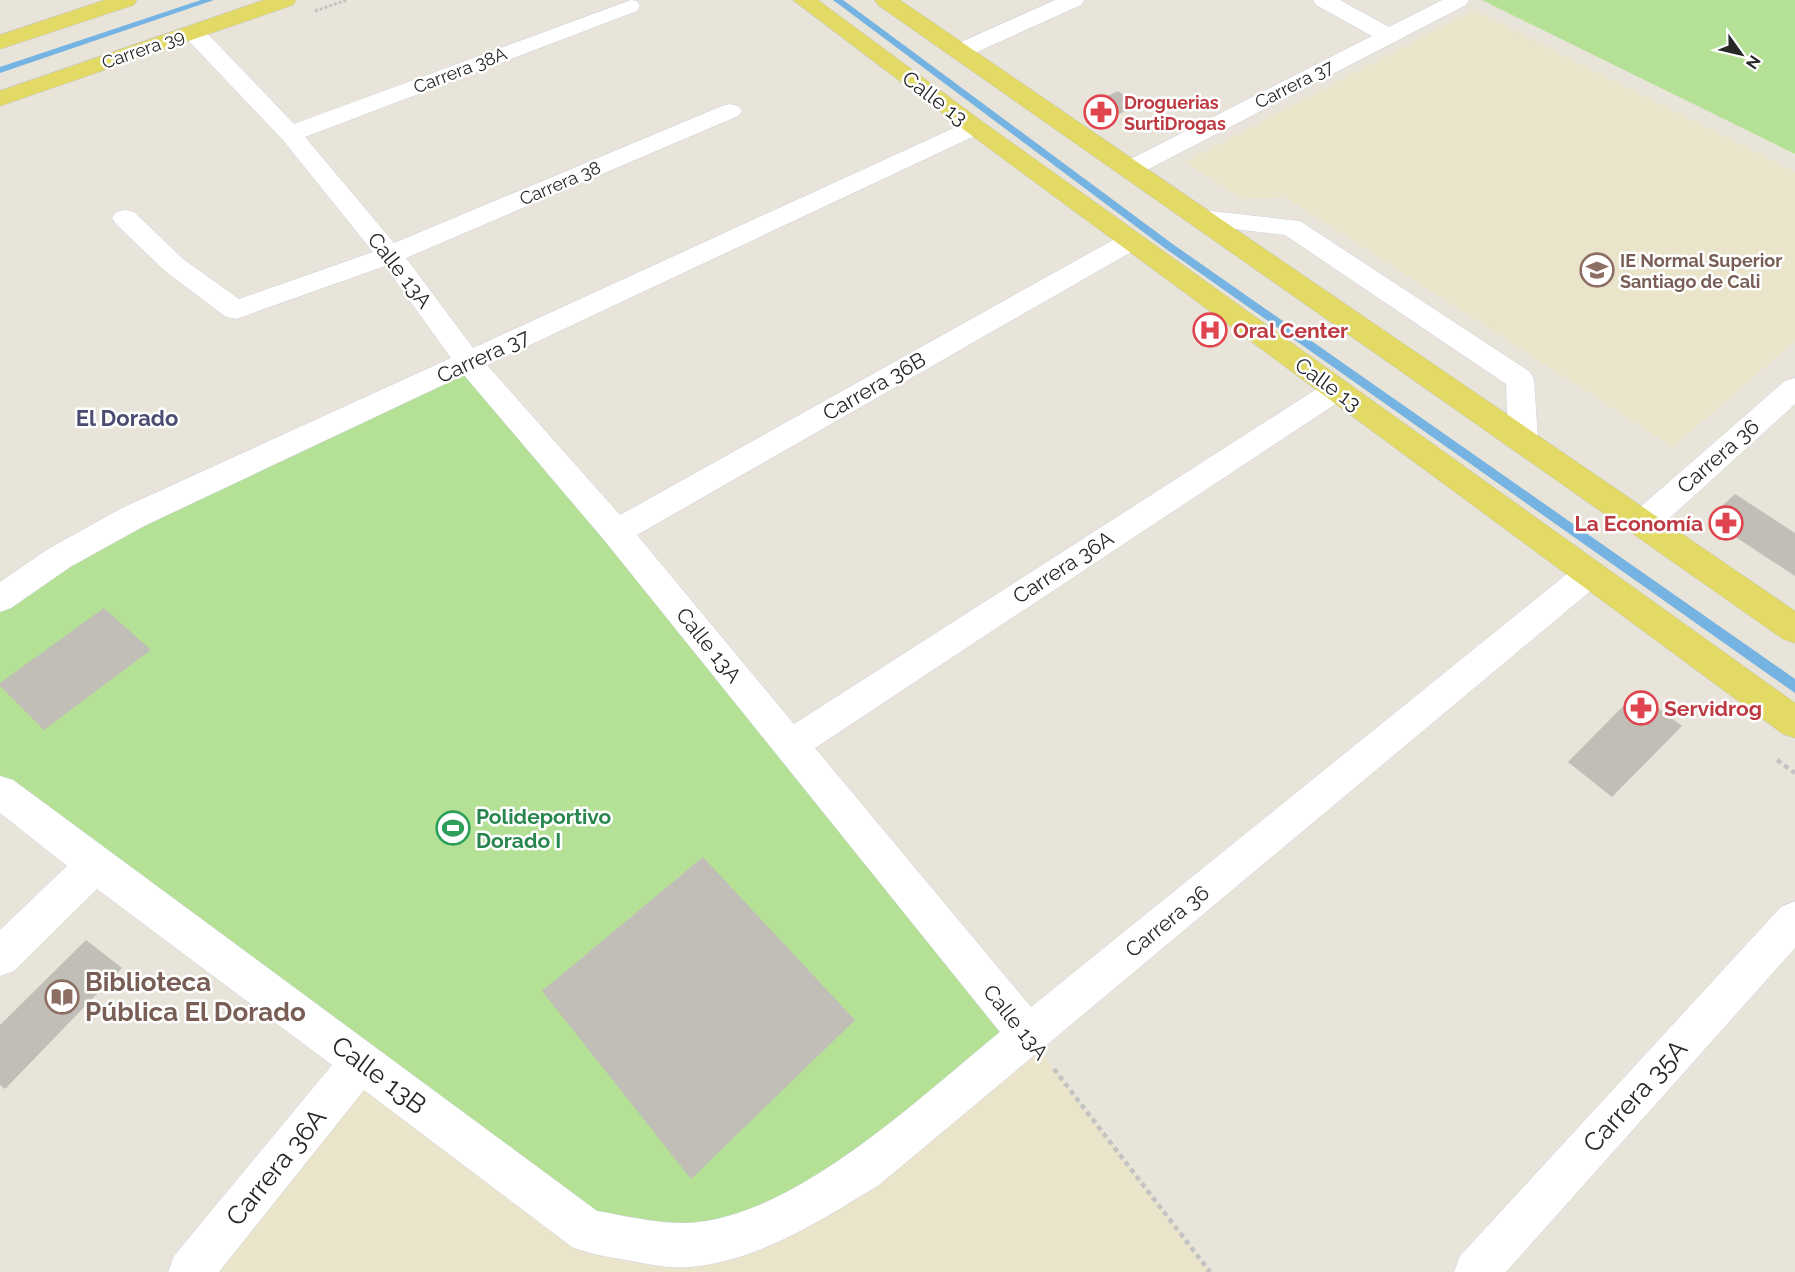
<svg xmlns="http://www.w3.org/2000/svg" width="1795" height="1272" viewBox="0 0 1795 1272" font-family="Raleway,sans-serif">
<rect width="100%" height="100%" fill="#e8e4d9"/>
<path fill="#e9e4ca" d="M1474 10 1795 172V341L1673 447 1285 197 1242 199 1185 162Z
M1028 1035 1210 1272H190L361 1062Z"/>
<path fill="#b5e196" d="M1482 0H1795V154Z
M469 362 1028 1035 776 1220 588 1231 0 792V599L59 558Z"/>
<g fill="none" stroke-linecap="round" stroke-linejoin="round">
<path fill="#74b3e2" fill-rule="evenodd" d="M201 0H214L0 73V67Z
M833 0H843L1174 245 1795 679V693L1166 249Z"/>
</g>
<path fill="#c0beb6" d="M1118 91 1138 105 1107 120 1087 106Z
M1735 494 1795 533V576L1708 519Z
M104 608 151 650 44 730 0 686V683Z
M1637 692 1682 726 1612 797 1568 762Z
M703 857 855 1020 691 1179 542 991Z
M86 940 122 968 5 1089 0 1085V1025Z"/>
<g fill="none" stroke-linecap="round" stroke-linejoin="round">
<g stroke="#cfcfdf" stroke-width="1">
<path id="minor" d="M631 0 637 1 640 6 637 11 305 137 394 243 722 106 730 104 738 106 742 111 738 116 406 258 473 348 967 122 975 120 983 122 987 127 983 132 487 365 620 515 1122 235 1131 233 1140 235 1144 241 1140 247 637 535 794 724 1326 383 1336 380 1346 383 1350 390 1346 397 815 748 1031 1007 1578 565 1589 561 1600 565 1605 574 1600 583 879 1185C821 1220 759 1261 690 1267 669 1269 647 1264 626 1260 607 1257 590 1254 572 1247L364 1090 219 1272H168L174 1256 332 1065 97 889 14 971 0 976V930L67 866 0 813V776L13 780 597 1211C627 1216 657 1224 688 1223 794 1218 920 1097 1000 1032L605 541 464 375 144 526 70 567 11 608 0 612V582L48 549 122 508 451 358 385 266 236 319 226 317 165 271 116 224 112 218 116 212 125 210 134 212 183 259 239 299 373 252 282 139 185 37 182 32 185 27 193 25 201 27 294 124Z
M1055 0H1084L1081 5 968 56 960 58 952 56 949 51 952 46Z
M1313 0H1340L1389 27 1442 0H1469L1466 5 1139 174 1130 177 1121 174 1118 169 1121 164 1372 36 1316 5Z
M1202 210 1300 221 1530 372 1534 379 1538 440 1533 448 1523 451 1513 448 1508 440 1506 384 1285 235 1193 224 1189 218 1193 212Z
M1795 378V404L1653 533 1642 536 1631 533 1627 524 1631 515 1785 381Z
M1795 901V948L1506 1272H1454L1460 1256 1781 907Z"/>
</g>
<g stroke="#c3c3c3" stroke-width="1">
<path id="major" d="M105 0H137L134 5 0 49V35Z
M264 0H296L293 5 0 106V91Z
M793 0H818L983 122 1795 703V738L1783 734 967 132Z
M875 0H900L1795 611V643L1783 639 878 5Z"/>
</g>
<path stroke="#c3c3c3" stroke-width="3" stroke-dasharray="3 2" stroke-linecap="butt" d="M315 11 347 0"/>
<path stroke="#c3c3c3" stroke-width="4.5" stroke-dasharray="5 4" stroke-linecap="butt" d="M1777 760 1795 773
M1054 1069 1210 1272"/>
<use href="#minor" fill="#fff" fill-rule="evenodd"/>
<use href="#major" fill="#e2da64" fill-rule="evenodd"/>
</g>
<defs>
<g id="pharmacy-ring" transform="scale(1.725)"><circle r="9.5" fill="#fff" stroke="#e0444e" stroke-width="1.5"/><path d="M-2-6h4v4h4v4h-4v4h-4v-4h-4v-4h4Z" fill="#e0444e"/></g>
<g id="school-ring" transform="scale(1.725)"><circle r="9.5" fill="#fff" stroke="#8d6e63" stroke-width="1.5"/><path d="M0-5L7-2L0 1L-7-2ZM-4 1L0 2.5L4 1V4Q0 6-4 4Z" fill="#8d6e63"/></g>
<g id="hospital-ring" transform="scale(1.725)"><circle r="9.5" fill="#fff" stroke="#e0444e" stroke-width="1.5"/><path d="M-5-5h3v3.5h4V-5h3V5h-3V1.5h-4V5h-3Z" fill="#e0444e"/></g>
<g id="stadium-ring" transform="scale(1.725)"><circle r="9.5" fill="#fff" stroke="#2e9e5b" stroke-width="1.5"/><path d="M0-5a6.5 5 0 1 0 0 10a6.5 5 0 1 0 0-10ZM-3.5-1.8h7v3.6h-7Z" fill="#2e9e5b"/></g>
<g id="library-ring" transform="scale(1.725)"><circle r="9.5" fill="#fff" stroke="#8d6e63" stroke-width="1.5"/><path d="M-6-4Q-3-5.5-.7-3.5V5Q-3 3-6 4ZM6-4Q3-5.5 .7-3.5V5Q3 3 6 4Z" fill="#8d6e63"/></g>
</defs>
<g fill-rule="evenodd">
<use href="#pharmacy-ring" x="1101" y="112"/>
<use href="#school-ring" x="1597" y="270"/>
<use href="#hospital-ring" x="1210" y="330"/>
<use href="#pharmacy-ring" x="1726" y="523"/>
<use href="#pharmacy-ring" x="1641" y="708"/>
<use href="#stadium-ring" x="453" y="828"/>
<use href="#library-ring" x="62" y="997"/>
</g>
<g text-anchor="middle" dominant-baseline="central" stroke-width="5" stroke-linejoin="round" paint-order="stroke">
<g font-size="18" fill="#272727" stroke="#fff">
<text transform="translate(143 49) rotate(-19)">Carrera 39</text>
<text transform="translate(460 70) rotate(-21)">Carrera 38A</text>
<text transform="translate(1294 84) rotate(-27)">Carrera 37</text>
<text transform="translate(560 183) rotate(-23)">Carrera 38</text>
</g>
<g font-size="18" font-weight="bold" fill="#be3a42" stroke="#fff" text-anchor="start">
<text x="1124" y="102">Droguerias<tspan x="1124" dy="21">SurtiDrogas</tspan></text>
</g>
<g font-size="18" font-weight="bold" fill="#785e54" stroke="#fff" text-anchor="start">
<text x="1620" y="260">IE Normal Superior<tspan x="1620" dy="21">Santiago de Cali</tspan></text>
</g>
<g font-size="21" fill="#272727" stroke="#fff">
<text transform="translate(935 98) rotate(37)">Calle 13</text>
<text transform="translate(400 270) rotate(52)">Calle 13A</text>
<text transform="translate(483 356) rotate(-25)">Carrera 37</text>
<text transform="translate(1328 384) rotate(36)">Calle 13</text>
<text transform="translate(874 386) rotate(-30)">Carrera 36B</text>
<text transform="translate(1718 456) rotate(-41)">Carrera 36</text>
<text transform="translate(1063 567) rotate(-33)">Carrera 36A</text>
<text transform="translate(709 645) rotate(51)">Calle 13A</text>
<text transform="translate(1167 921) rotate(-39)">Carrera 36</text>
<text transform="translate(1016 1022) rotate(51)">Calle 13A</text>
</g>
<g font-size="21" font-weight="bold" fill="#be3a42" stroke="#fff" text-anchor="start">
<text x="1233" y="330">Oral Center</text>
<text x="1703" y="523" text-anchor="end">La Economía</text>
<text x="1664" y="708">Servidrog</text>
</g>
<g font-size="21" font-weight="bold" fill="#27864d" stroke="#fff" text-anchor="start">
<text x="476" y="816">Polideportivo<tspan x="476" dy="24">Dorado I</tspan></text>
</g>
<g font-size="22" font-weight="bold" fill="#4c4c72" stroke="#fff">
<text x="127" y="418">El Dorado</text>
</g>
<g font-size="26" font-weight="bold" fill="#785e54" stroke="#fff" text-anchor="start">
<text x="85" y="982">Biblioteca<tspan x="85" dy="30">Pública El Dorado</tspan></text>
</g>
<g font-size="26" fill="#272727" stroke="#fff">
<text transform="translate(379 1075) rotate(37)">Calle 13B</text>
<text transform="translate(1635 1096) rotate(-48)">Carrera 35A</text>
<text transform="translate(276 1167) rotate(-51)">Carrera 36A</text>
</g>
</g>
<g transform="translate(1741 54) rotate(124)" stroke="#ffffff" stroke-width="4.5" paint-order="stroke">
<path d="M0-4.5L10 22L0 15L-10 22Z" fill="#272727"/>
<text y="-9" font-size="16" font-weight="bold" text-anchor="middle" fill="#272727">N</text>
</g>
</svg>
